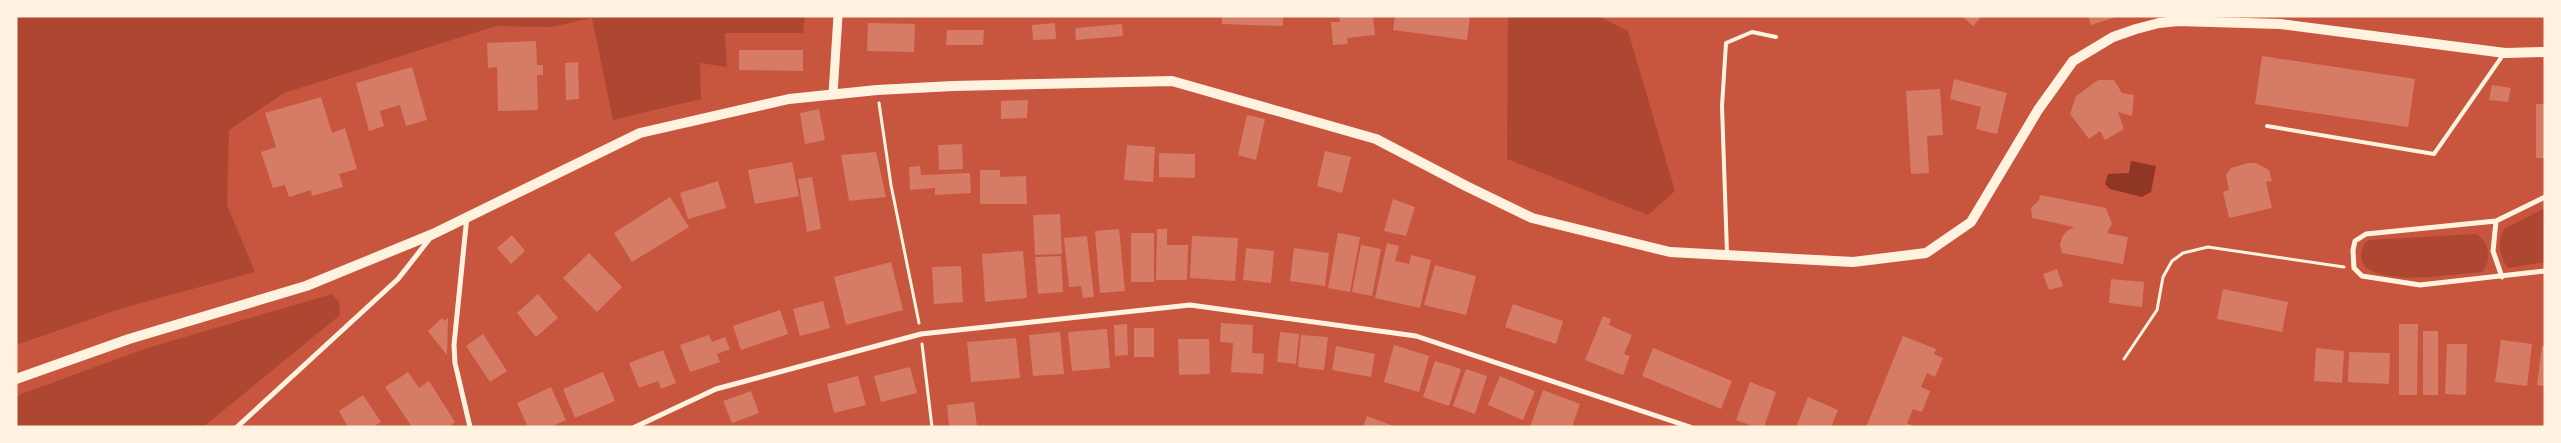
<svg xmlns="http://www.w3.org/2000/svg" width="2561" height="443" viewBox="0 0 2561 443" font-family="Karla,sans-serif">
<rect width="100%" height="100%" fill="#c8553d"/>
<path fill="#ae4732" d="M16 16H805L803 33H725L727 67 700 63 701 99 613 120 592 18 551 27 496 26 284 93 229 130 227 205 255 272 126 307 16 345Z
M1508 16H1598L1628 31 1675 191 1648 215 1507 159Z
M2545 208V262L2508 268C2499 256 2497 242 2504 229Z
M2476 234C2490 241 2492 262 2482 272 2472 273 2461 274 2451 275 2432 277 2362 285 2361 256 2361 249 2363 244 2369 240Z
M332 294 339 302 340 315 203 427H16V396L147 348Z"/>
<path fill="#8f3625" d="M2131 161 2156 166 2151 192 2142 197 2110 189 2105 184 2108 174 2129 173Z"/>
<path fill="#d67c66" d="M1222 16H1283V26L1222 24Z
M1339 16H1373L1375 35 1347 38 1348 44 1333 45 1331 22H1340Z
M1395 16H1470L1467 40 1393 30Z
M1962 16H1982L1973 26Z
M2088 16H2116V17L2091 25Z
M868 23 915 24 914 52 867 51Z
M1055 23 1056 39 1033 40 1032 25Z
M1122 24 1123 36 1076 40 1075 28Z
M947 30H984L983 45H946Z
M536 41 537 65H543V75H537L538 110 498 111 497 67 488 68 487 43Z
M739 50H803V71L739 70Z
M2262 56 2415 79 2408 127 2255 104Z
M578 62 579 99 566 100 565 63Z
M412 67 427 120 406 126 400 105 380 111 384 126 369 131 356 83Z
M1954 79 2007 93 1997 134 1976 129 1981 107 1950 99Z
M2098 80H2114L2122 93 2134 95 2132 116 2118 112 2124 129 2105 140 2100 131 2089 139 2070 114 2076 96Z
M2492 85 2511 88 2508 102 2489 100Z
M1940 89 1943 135 1927 136 1929 173 1911 174 1906 91Z
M321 97 332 133 345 128 357 169 339 174 343 187 312 196 311 190 289 197 285 185 273 188 261 152 276 147 265 113Z
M1028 100 1027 118 1001 119V101Z
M2536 104H2545V158H2536Z
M819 109 825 140 805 144 800 113Z
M1247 115 1265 119 1256 160 1238 155Z
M962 144 963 169 939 170 938 145Z
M1127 145 1155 147 1153 182 1124 180Z
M1325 151 1351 157 1342 193 1317 186Z
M876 152 886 197 849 201 841 155Z
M1159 153 1195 154V178L1159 177Z
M792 162 799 196 755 204 748 170Z
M2248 163H2256L2269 170 2272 181 2266 182 2272 208 2229 218 2223 192 2229 190 2226 175 2231 168Z
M920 166 921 175 970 173 971 193 935 195V188L910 190 909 167Z
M980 170H1000V177L1026 176 1027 204H980Z
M812 177 821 229 807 232 798 179Z
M718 181 726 208 688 219 680 193Z
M2040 195 2106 208 2112 224 2107 233 2128 237 2123 264 2062 253 2060 245 2062 237 2067 231 2074 227 2032 218 2031 208 2039 200Z
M670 197 689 227 632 262 614 233Z
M1393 199 1415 207 1406 236 1384 231Z
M1060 214 1062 254 1035 255 1033 215Z
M1119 229 1125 291 1100 293 1095 231Z
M1157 229H1167V245H1188L1187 280H1156Z
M1131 233H1154V282H1131Z
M1338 233 1360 237 1350 292 1328 288Z
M512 235 525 251 511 264 497 248Z
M1087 236 1094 297 1083 298 1081 286 1069 287 1064 238Z
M1192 236 1238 238 1235 281 1190 278Z
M1387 243 1399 246 1395 261 1409 264 1411 255 1431 260 1420 308 1375 298Z
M1361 245 1381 249 1372 296 1352 292Z
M1246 248 1274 251 1271 283 1243 280Z
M1294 248 1329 253 1325 286 1290 281Z
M1023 251 1027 298 985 302 982 254Z
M589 253 622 287 597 312 563 278Z
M1061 256 1063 292 1038 294 1035 257Z
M891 262 903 310 846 325 834 277Z
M1435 265 1476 276 1466 315 1424 305Z
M961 266 963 302 934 304 932 267Z
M2057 269 2063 286 2049 290 2043 274Z
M2111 279 2144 282 2142 307 2109 303Z
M2223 289 2288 302 2282 332 2217 319Z
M538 294 558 318 536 337 517 313Z
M823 301 830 328 800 336 793 309Z
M1513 304 1563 321 1556 344 1505 327Z
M780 310 788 334 741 350 733 326Z
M1603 316 1611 319 1609 325 1632 335 1624 354 1630 356 1623 375 1585 360Z
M448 317 447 355 428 331 442 318 445 321Z
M1221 323 1253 325 1252 353 1264 354 1263 374 1231 372 1233 343 1220 342Z
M1127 324 1128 355 1115 356 1114 325Z
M2399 324H2418L2417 395H2399Z
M1134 328H1154V357H1134Z
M1107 329 1110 368 1072 371 1068 332Z
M2423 331H2438V395H2423Z
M1060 332 1064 374 1033 376 1029 335Z
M1280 332 1299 334 1296 364 1277 362Z
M483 334 507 371 490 382 466 346Z
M709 335 712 342 725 337 730 349 717 354 720 362 690 372 680 345Z
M1301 335 1328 337 1324 370 1298 367Z
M1903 336 1936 349 1934 354 1943 358 1935 377 1927 373 1921 387 1930 391 1922 412 1913 409 1907 423 1916 427H1866Z
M1016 338 1020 378 971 382 967 342Z
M1178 339H1209L1210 374 1179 375Z
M2501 340 2532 344 2527 386 2495 382Z
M2447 344H2467L2466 395 2445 394Z
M1394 345 1429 356 1419 392 1384 382Z
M1336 346 1375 354 1371 377 1332 370Z
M2542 346H2545V386L2537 385Z
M1653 348 1732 381 1721 409 1642 376Z
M2316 348 2344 351 2342 383 2314 381Z
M663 350 676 383 661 389 658 381 639 388 629 363Z
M2349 352 2390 353 2389 384 2348 382Z
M1435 361 1461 369 1449 406 1423 397Z
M910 367 917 393 881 402 874 376Z
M1466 369 1487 376 1475 414 1453 406Z
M408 372 419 388 429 381 455 422 449 427H412L385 387Z
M603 372 615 401 575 418 563 389Z
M858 376 866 405 834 413 827 384Z
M1500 376 1535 391 1523 420 1488 405Z
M1750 382 1776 392 1764 427H1755L1736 420Z
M551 387 566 420 551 427H528L517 403Z
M1543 390 1580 404 1572 427H1530Z
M751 391 759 413 732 423 723 401Z
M363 395 381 422 373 427H348L339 411Z
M1808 397 1838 410 1831 427H1796Z
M974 402 977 427H949L947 405Z
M1367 416 1396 427H1363Z"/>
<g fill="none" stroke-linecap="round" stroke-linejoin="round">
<path stroke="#fff3e0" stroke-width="3" d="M879 103 891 185 919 323
M922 344 932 427
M2124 359 2157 310 2163 277 2172 261 2183 253 2208 247 2344 267"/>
<path stroke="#fff3e0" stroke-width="4" d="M2267 126 2434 154 2503 55
M1727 253 1722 106 1726 43 1752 32 1776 37"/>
<path stroke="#fff3e0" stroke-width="5" d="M2545 197 2496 221 2366 234 2355 241 2353 250 2354 268 2362 276 2420 285 2545 271
M467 216 454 345 455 363 470 427
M2496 221 2493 251 2502 277
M237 427 398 279 431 237
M635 427 716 389 921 334 1190 305 1416 336 1690 427"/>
<path stroke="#fff3e0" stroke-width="9" d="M833 94 838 16"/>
<path stroke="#fff3e0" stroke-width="10" d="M16 379 129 339 306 286 433 234 640 133 789 99 877 90 953 86 1172 81 1376 139 1466 186 1532 218 1670 252 1853 262 1926 253 1971 222 2038 110 2073 61 2113 37 2136 29 2159 23 2178 21 2280 24 2505 53 2545 52"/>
</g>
<rect width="2561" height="443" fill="none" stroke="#fff3e0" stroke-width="35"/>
</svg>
